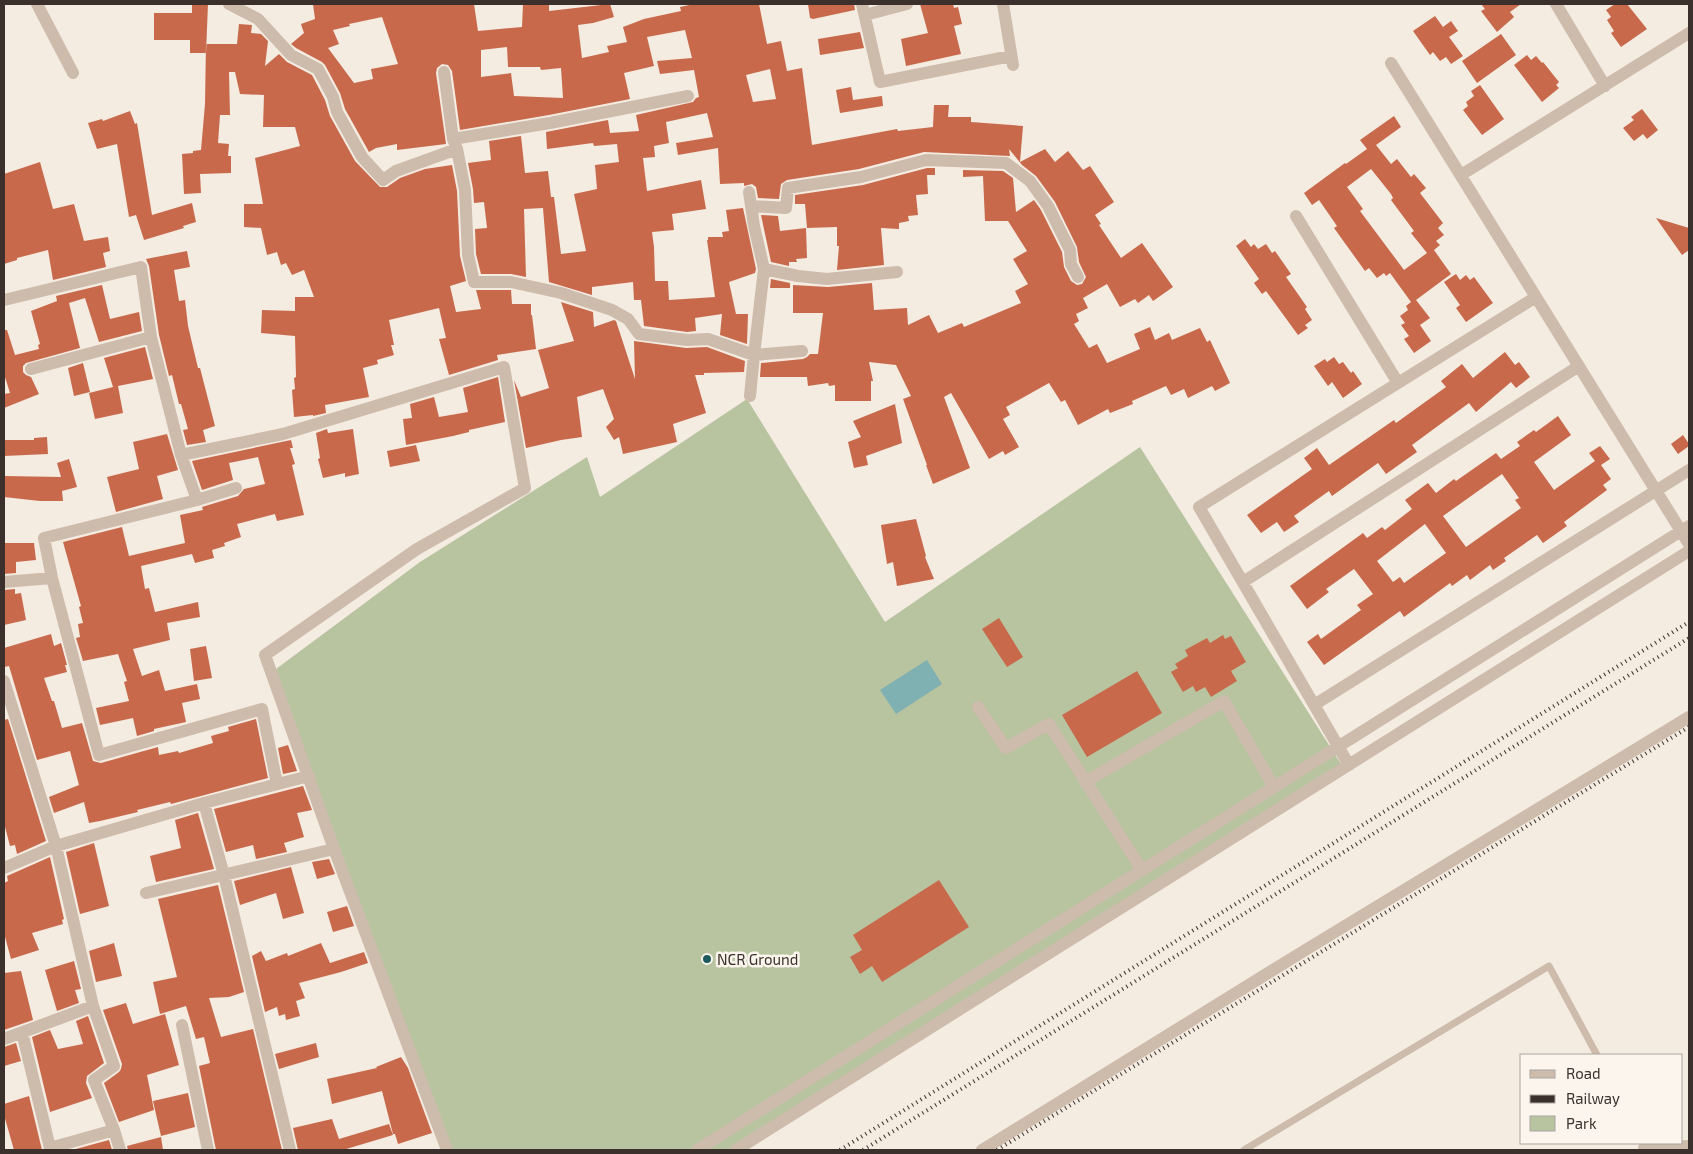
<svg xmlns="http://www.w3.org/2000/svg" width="1693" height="1154" viewBox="0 0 1693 1154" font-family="'Exo 2',sans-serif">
<rect width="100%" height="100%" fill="#f4ebe1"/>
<path fill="#b8c4a0" d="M747 399 885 622 1140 447 1343 767 734 1150H441L276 669 420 562 587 457 600 497Z"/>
<path fill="#7fb0b2" d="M927 660 942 684 896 714 880 690Z"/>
<path fill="#c8694b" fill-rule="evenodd" d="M192 4H208L206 53H190V40H154V13H192Z
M313 4H474L478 31 522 27 523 4H549V11L610 4 614 17 593 23 578 25 582 58 609 52 607 46 627 42 623 27 644 19 681 11 680 7 694 4H759L767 44 781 41 787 71 802 68 812 145 897 129 898 131 933 127 934 105H949L948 117H971V122L1023 126 1020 162 1045 149 1055 162 1068 151 1083 170 1090 166 1114 202 1095 215 1101 224 1099 225 1121 258 1142 243 1173 287 1153 301 1149 295 1138 303 1135 299 1120 307 1107 284 1083 298 1088 308 1076 314 1079 321 1074 324 1089 348 1097 344 1107 363 1140 349 1134 334 1150 327 1155 340 1169 333 1172 340 1200 328 1207 342 1210 340 1230 383 1215 391 1212 386 1188 398 1184 389 1171 395 1166 386 1132 401 1133 404 1110 413 1108 409 1078 425 1065 400 1061 402 1049 383 1006 407 1010 415 1003 419 1019 447 1005 455 1003 451 989 459 951 393 944 397 970 468 933 484 926 465H927L903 399 911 396 896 365 869 362 873 381H871V401H835V385L829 386 828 383 808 386 807 377H760L761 363 803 359 807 357 810 354H818L823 313H793V285L828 287 872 283 874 310 907 308 908 325 929 315 938 333 962 323 964 327 1021 303 1015 291 1028 284 1013 259 1027 251 1008 221H985L983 176 963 177V170L1003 171 1013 178 1016 212 1034 200 1041 210 1062 252 1064 267 1071 281 1077 285 1082 284 1086 277 1079 262 1077 247 1055 202 1036 176 1022 165 1009 149 1010 156 924 152 859 169 787 180 781 184 779 199 758 198 756 187 752 184 744 186V183L720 184 718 148 678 155 676 143 713 137 707 113 666 122 669 143 654 146 655 157 643 158 647 191 701 180 706 209 672 214 674 230 652 232 654 247 655 281H668L669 300 715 297 707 240H708V237H723L722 232 729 231 726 210 743 208 756 269 755 273 729 282 736 314H748L747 344 720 335 722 314 695 318 696 331 687 332 644 326 641 300H634L633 282 592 287V295L549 282 543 208 524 209 526 277 511 274H481L476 254 475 229 487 228 484 202 474 203 473 189 468 163 491 160 489 141 521 136 525 173 548 171 551 197H554L561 254 586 251 574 194 597 189 595 165 619 162 617 144 594 146 593 143 547 149 546 132 608 120 610 133 639 131 636 115 693 102 696 98 699 97 694 70 660 74 657 61 692 58 685 30 647 37 654 66 624 73 630 99 549 115 460 130 452 71 448 65 442 64 437 68 436 73 446 144 397 150V144L376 148 369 152 345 109 340 93 325 65 322 62 296 48 291 44 304 33 301 24 315 19ZM382 17 398 64 371 69 373 79 354 83 328 48 339 44 333 30 350 26 349 24ZM507 47 508 67H540L541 70 561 68 563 98 514 96 511 73 481 77V50ZM770 69 776 99 753 102 746 75Z
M808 4H854L855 10 813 19 810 18Z
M920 4H953L954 8 958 7 962 24 954 26 961 54 906 66 901 39 928 33Z
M1481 4H1521L1510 12 1514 17 1497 32 1481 11 1485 9Z
M1615 4H1627L1647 29 1621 47 1611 33 1614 31 1607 20 1611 17 1606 10Z
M1435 16 1443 27 1451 21 1458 31 1449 37 1463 56 1451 64 1446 57 1440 61 1433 52 1430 55 1413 31Z
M239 24 252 25 251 33 261 34 268 41 265 66 279 54 287 62 312 75 325 100 330 116 355 161 380 187H387L400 178 425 169 452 165 457 191 460 256 466 281 450 286 456 312 481 309 476 290H511L512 304H531V315H532L536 349 497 355 498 360 449 375 439 339 446 338 439 308 389 320 394 345H391L394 355 377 360 378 364 363 368 369 397 325 405 326 413 313 416V415L294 417 292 390 295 389 294 378 296 377 295 336 261 333 262 310 295 311V297H314L304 270 292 275 286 263 281 265 277 252 267 255 261 228 244 227V204H263L255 158 300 146 295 127H263L264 95 240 94 235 72H229L230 115H220L218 143 229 144 228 156H231V173L200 174 201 193 184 194 182 154 193 153V151L201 150 205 104 206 44H237Z
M860 32 864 48 820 55 818 39Z
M1501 34 1516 55 1477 83 1462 61Z
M1527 55 1531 60 1536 56 1542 63 1543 62 1559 82 1556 85 1559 88 1542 102 1514 65Z
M1480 85 1504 119 1482 135 1463 110 1468 106 1466 102 1474 96 1471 91Z
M851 87 853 100 882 96 883 106 840 113 836 90Z
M1642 109 1658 130 1647 139 1643 134 1634 141 1623 128 1634 120 1631 117Z
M130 111 135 124 137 123 152 215 192 203 196 222 183 226 184 228 144 240 136 215 129 217 117 144 97 149 88 123 102 119 103 121Z
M1394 116 1401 127 1376 145 1391 164 1397 159 1411 177 1414 174 1426 188 1420 193 1443 223 1438 228 1444 235 1436 241 1440 245 1434 250 1451 274 1416 300 1430 318 1420 325 1431 341 1414 353 1404 339 1409 336 1401 325 1405 323 1400 316 1408 310 1406 306 1411 302 1390 273 1386 276 1384 273 1377 278 1369 268 1365 271 1334 228 1337 226 1319 200 1312 205 1304 193 1345 163 1346 164 1367 149 1360 140ZM1371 169 1391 194 1393 198 1391 200 1414 231 1411 233 1427 253 1404 270 1360 211 1363 209 1347 187Z
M40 162 53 209 74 204 84 241 108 237 110 251 103 253 106 267 53 280 48 250 17 258V260L4 264V174Z
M927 168H935V175H927L928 194 916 195 918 215 908 216 909 221 899 223V229L881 228 884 265 837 270 839 246H837V227L807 228 805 204H795V195L863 185Z
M761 215 778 216 780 231 806 228 807 258 796 259 797 262H789V266L771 262Z
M1656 218 1689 228V250L1682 255Z
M1245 239 1251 247 1254 244 1258 249 1266 244 1272 253 1275 251 1291 274 1286 277 1307 307 1305 309 1312 320 1305 325 1308 328 1298 335 1266 291 1262 294 1254 283 1259 279 1236 246Z
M187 251 190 267 174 270 179 301 185 300 188 326 198 368H200L215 426 203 430 206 442 187 445 183 430 188 429 181 404H179L172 375 169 376 159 335 149 266 146 259Z
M1456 274 1460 280 1466 275 1470 280 1474 277 1493 303 1466 322 1456 308 1460 305 1444 282Z
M771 279 790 283V288H770Z
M102 285 110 319 139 312 142 331 99 342 85 298 69 303 80 348 26 363 23 366V372L26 375 31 377 39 394 4 408V394L10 393 4 374V330H7L15 355 39 349 38 345 40 344 31 311 57 301 56 296Z
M561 302 593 312 594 327 614 320 616 321 635 379 634 341 686 348 707 347 745 361 744 372 704 373V375H695L706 413 673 424 677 442 623 454 619 437 614 440 606 427 614 419 603 389 577 397 582 437 561 440 526 448 514 380 521 397 549 388 538 350 574 341Z
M145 347 153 379 118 386 123 413 95 419 89 393 113 387 104 358Z
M1505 352 1515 365 1519 362 1530 377 1516 388 1511 382 1476 412 1469 403 1412 445 1417 452 1386 474 1378 463 1332 496 1329 491 1294 516 1299 522 1284 532 1277 522 1261 533 1247 515 1312 469 1304 458 1317 448 1329 465 1394 420 1396 423 1446 387 1441 381 1462 364 1473 378Z
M1334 357 1339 364 1343 362 1351 373 1353 371 1362 384 1343 398 1332 382 1328 386 1314 366 1325 359 1327 362Z
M83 363 90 392 74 396 68 368Z
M498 377 505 422 469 430V432L453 436 406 445 403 419 412 418 410 404 434 397 439 417 468 412 463 388Z
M895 404 902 443 866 456 868 465 854 468 848 442 861 437 853 421Z
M1558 416 1571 435 1534 462 1554 490 1595 461 1589 453 1600 446 1610 459 1601 465 1611 479 1603 485 1607 490 1564 522 1567 526 1543 543 1537 535 1504 558 1506 561 1493 570 1490 565 1470 580 1467 575 1452 586 1450 583 1404 617 1400 611 1324 665 1307 642 1318 634 1321 639 1361 610 1357 605 1373 594 1354 569 1326 589 1329 592 1307 609 1290 586 1363 533 1367 538 1382 527 1385 530 1412 509 1405 500 1428 483 1436 493 1454 479 1456 481 1496 453 1501 459 1520 446 1517 442 1534 430 1536 432ZM1502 474 1519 498 1515 500 1521 508 1466 547 1443 516ZM1425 524 1446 553 1404 583 1400 577 1393 582 1377 561Z
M327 429 328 433 353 429 359 474 345 477V473L323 478 318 459 320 458 316 433Z
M167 434 178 470 157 476 163 499 116 512 107 477 139 469 133 442Z
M1683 435 1689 444V446L1678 454 1671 444Z
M47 437 48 454 4 456V440H34V438Z
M291 440 293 448H290L295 464 292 465 304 515 277 521 275 514 237 524 241 537 224 543 225 546 212 550 214 558 195 563 192 554 141 566 145 589 149 588 155 612 198 602 200 617 167 623 170 640 133 649 142 676 159 670 165 691 197 684 200 699 182 703 186 722 154 729V731L137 736 133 718 100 725 96 708 129 701 124 682 127 681 118 654 83 661 76 638 80 637 78 624 83 623 79 607 81 606 63 542 122 527 129 556 185 543 180 515 203 510 202 507 238 496 244 489 265 484 258 457 229 463 233 480 202 490 192 461Z
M416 445 420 461 390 467 387 451Z
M69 459 77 487 62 491 63 501H40L4 497V476L61 477 57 463Z
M916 519 926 556 925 557 934 579 897 586 893 562 887 564 881 525Z
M4 543H34L36 560 16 562V573L4 574Z
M15 589V594L21 593 26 620 4 625V590Z
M999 618 1023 657 1007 667 982 629Z
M51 634 54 646 61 643 67 665H65L67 672 44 678 52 701H54L62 728 82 723 93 761 101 763 158 747 159 755 178 751 179 753 213 743 211 736 229 731 228 727 256 719 268 778 171 804 170 802 137 810 138 812 100 821 89 823 84 802 54 813 49 797 79 785 70 751 37 760 9 666 4 667V648Z
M1223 635 1225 639 1231 636 1246 662 1231 671 1237 681 1211 697 1205 687 1196 692 1193 686 1183 692 1171 672 1178 668 1175 664 1188 656 1185 650 1207 638 1210 643Z
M206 646 212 678 194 681 190 649Z
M1137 671 1162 713 1087 757 1062 715Z
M8 719 46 841 17 854 15 845 10 846 4 823V720Z
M288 745 297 771 283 774 278 748Z
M303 786 312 810 297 813 304 837 284 843 287 852 256 859 253 845 226 852 214 809Z
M198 813 214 869 156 882 150 856 181 848 175 820Z
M94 843 109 906 80 914 66 852Z
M50 857 64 919 62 920 63 924 32 933 39 950 11 959 4 933V883L8 881 7 876Z
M329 859 335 874 317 879 312 862Z
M291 867 304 913 283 919 276 893 240 905 234 881Z
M939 880 969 927 882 982 872 966 860 974 850 957 862 950 853 935Z
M218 885 244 992 229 997 209 998 221 1037 253 1029 282 1150H216L199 1066 210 1063 204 1037 196 1039 186 1006 160 1014 153 982 177 977 158 899Z
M347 906 354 926 333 932 327 912Z
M114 943 122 976 96 982 89 951Z
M321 943 330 963 364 952 368 963 341 972 299 983 305 998 296 1001 300 1016 286 1020 285 1014 279 1016 277 1007 265 1012 252 956 261 951 266 961 287 953 288 956Z
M74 961 81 989 75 990 79 1003 57 1011 45 970Z
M21 971 33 1020 4 1030V973Z
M126 1003 133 1024 165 1014 179 1065 147 1075 154 1110 119 1122 104 1083 119 1072 121 1069 122 1064 103 1010Z
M88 1016 104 1063 87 1076 86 1083 92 1098 50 1112 32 1037 50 1030 58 1049 83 1044 76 1021Z
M16 1043 21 1061 4 1066V1047Z
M316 1043 319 1057 279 1069 275 1054Z
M401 1057 408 1068 432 1133 398 1144 395 1134H393L382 1091 332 1104 327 1079 377 1068 376 1067Z
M188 1093 195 1127 161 1136 153 1101Z
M29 1096 42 1150H14L4 1115V1104Z
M332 1119 339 1139 389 1124 393 1135 343 1150H298L293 1128Z
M161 1137 163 1150H128L127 1146Z
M109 1140 112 1150H72Z"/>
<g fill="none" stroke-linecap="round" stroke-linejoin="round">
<path stroke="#cdbbac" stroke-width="7" d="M1244 1150 1549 966 1597 1055"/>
<path stroke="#cdbbac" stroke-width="12" d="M37 4 73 73
M229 4 258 19 291 55 318 69 333 97 337 112 362 157 383 180 396 171 457 149
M862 4 880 82 1011 56
M1003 4 1013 65
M1556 4 1605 86
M865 15 907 4
M1391 63 1689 544
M444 72 453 139 457 149 465 190 468 255 474 282H511L561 293 612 310 628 319 639 334 687 340 708 339 754 355 802 351
M453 139 550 123 688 96
M1461 175 1689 33
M749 192 754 226 764 269 754 355 750 396
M751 206 786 208 788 188 861 177 926 160 1006 163 1030 181 1048 206 1070 250 1071 264 1078 277
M1296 216 1398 383
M764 269 798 276 827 279 897 272
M4 300 141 267 151 337 181 455 197 500
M31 369 151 337
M181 455 283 434 504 367 525 488 417 549 265 655 334 849 447 1150
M236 488 197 500 44 538 52 578 99 755 262 709 277 784
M4 582 52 578
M1243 582 1579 366
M4 681 56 846 93 1006 114 1066 94 1080 114 1130 120 1150
M1314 705 1689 470
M978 707 1006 748 1049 724 1142 870
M1349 765 1199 507 1536 297
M1085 782 1224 701 1274 787
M204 803 224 875 290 1150
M4 868 56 846 204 803 309 776
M146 893 334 849
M182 1025 208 1150
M22 1032 50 1148 114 1130
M4 1039 93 1006
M1644 1148 1689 1146
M697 1150 1689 526
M736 1150 1689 551
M982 1150 1307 949 1689 717"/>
<path stroke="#3b302b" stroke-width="4" stroke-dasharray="1 4" stroke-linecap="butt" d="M840 1150 1689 622
M863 1150 1689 638
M997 1150 1689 727"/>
</g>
<circle fill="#1f5a5e" stroke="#fbf5ee" stroke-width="2" cx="707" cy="959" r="5"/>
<g text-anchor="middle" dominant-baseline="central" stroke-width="5" stroke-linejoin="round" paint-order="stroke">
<g font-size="15" fill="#3b302b" stroke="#fbf5ee" text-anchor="start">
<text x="717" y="959">NCR Ground</text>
</g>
</g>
<rect width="1693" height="1154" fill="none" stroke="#3b302b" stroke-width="10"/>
<rect x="1520" y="1054" width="162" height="90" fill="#fbf5ee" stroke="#aea6a0"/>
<rect x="1530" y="1070" width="25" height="8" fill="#cdbbac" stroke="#aea6a0"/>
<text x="1566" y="1079" font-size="15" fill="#3b302b">Road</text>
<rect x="1530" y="1095" width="25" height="8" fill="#3b302b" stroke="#aea6a0"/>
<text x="1566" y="1104" font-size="15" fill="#3b302b">Railway</text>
<rect x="1530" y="1116" width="25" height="15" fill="#b8c4a0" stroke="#aea6a0"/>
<text x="1566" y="1129" font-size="15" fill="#3b302b">Park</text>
</svg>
